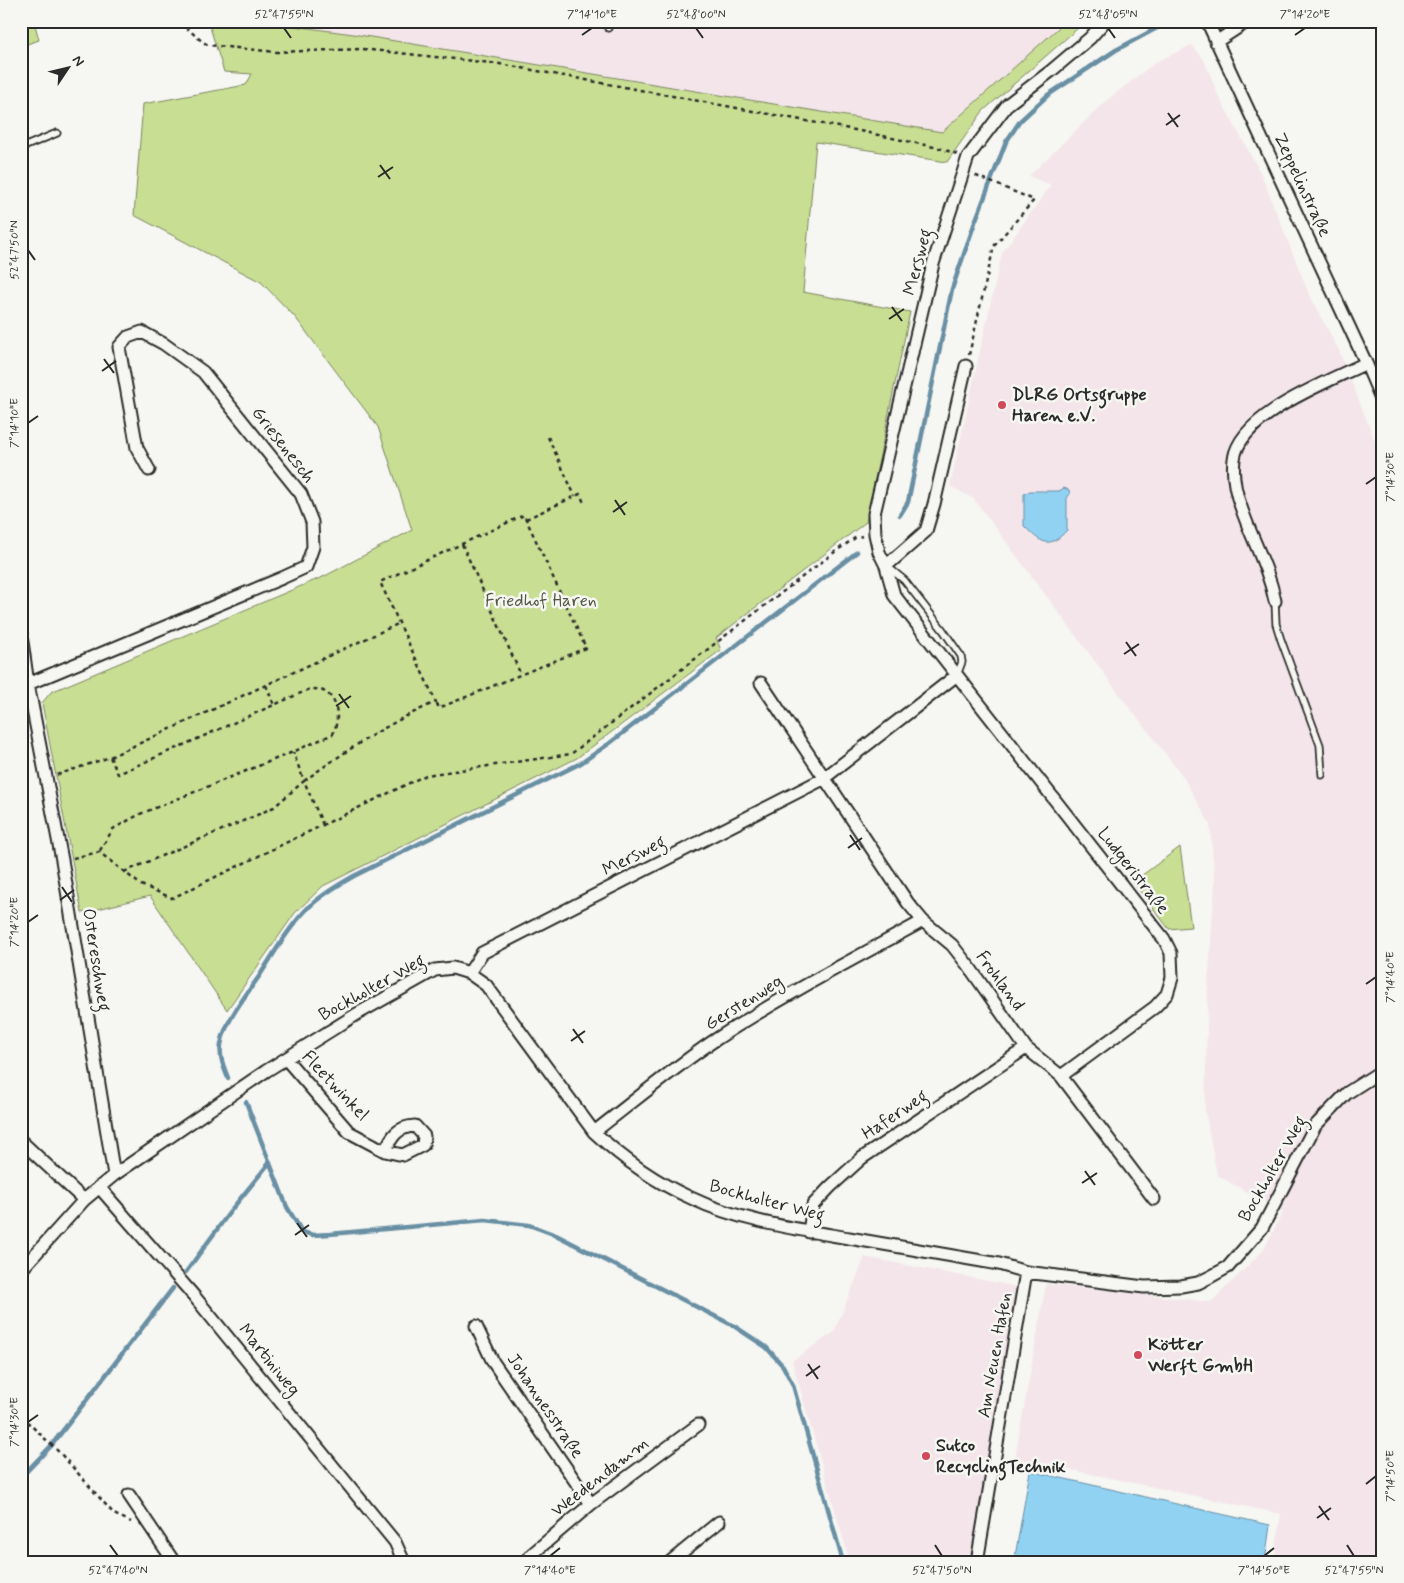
<svg xmlns="http://www.w3.org/2000/svg" width="1404" height="1583" viewBox="0 0 1404 1583" font-family="Mynerve,sans-serif">
<rect width="100%" height="100%" fill="#f6f6f2"/>
<filter id="ink" filterUnits="userSpaceOnUse"><feTurbulence type="fractalNoise" baseFrequency=".02" numOctaves="2"/><feDisplacementMap in="SourceGraphic" scale="10" xChannelSelector="R" yChannelSelector="G"/><feConvolveMatrix kernelMatrix="1 2 1 2 8 2 1 2 1" color-interpolation-filters="sRGB"/></filter>
<g filter="url(#ink)">
<path fill="#f4e5ea" d="M256 21H1066L942 132 353 34Z
M1192 45 1204 60 1218 95 1261 174 1309 294 1340 353 1383 461V1562H1274L1281 1514 1015 1458 1046 1284 1211 1302 1263 1251 1283 1212 1217 1175 1205 1110 1208 985 1215 883 1210 824 1182 775 1123 699 974 499 950 486 1002 253 1051 185 1029 176 1107 100 1156 62Z
M865 1257 1019 1287 970 1562H850L792 1361 834 1332Z"/>
<path fill="#c8de93" stroke="#7a845f" d="M21 21H34L39 40 21 46Z
M208 21H256L353 34 942 132 1066 21H1086L983 111 947 162 816 142 803 292 910 312 866 522 716 638 721 650 577 758 323 886 295 913 227 1010 150 896 82 913 42 703 51 692 325 576 412 530 378 427 295 317 261 282 134 215 143 104 246 85 252 74 224 72Z
M1180 847 1191 927 1169 929 1133 882Z"/>
<path fill="#91d2f3" stroke="#688fa3" d="M1064 488 1069 490 1070 494 1067 498V530C1049 550 1041 543 1024 526V494L1030 491H1059Z
M1030 1471 1270 1525 1265 1562H1014Z"/>
<g fill="none" stroke-linecap="round" stroke-linejoin="round">
<path stroke="#688fa3" stroke-width="4.5" d="M900 515 908 502 952 289 975 222 1006 142 1020 121 1048 95 1116 50 1170 21
M228 1078C224 1068 219 1056 221 1045 224 1022 247 994 260 975 275 952 290 925 310 906 323 894 338 885 354 876L581 763 610 743 857 552
M246 1102 287 1207 302 1232 313 1235 330 1234 485 1220 529 1225 556 1235 734 1326 766 1347 783 1366 793 1385 843 1562
M186 1272 232 1209 270 1162
M21 1474 27 1471 51 1446 173 1288"/>
<g stroke="#2b2b2b" stroke-width="9">
<path id="service" d="M608 28 609 21
M21 148 57 133
M888 567 904 580 943 630 961 656 962 662 957 675
M1275 601 1276 624 1281 640 1320 745 1322 775"/>
</g>
<g stroke="#2b2b2b" stroke-width="15">
<path id="minor" d="M1207 21 1366 363 1383 403
M1216 42 1248 21
M886 566 926 531 934 504 966 366
M1275 601C1268 566 1252 540 1241 507 1235 491 1232 476 1234 459 1240 414 1330 381 1366 363
M21 634 28 684 62 860 114 1175
M761 683 908 903 923 921 952 945 970 968 1026 1048 1061 1076 1154 1199
M28 684 282 578 306 567 313 547 312 522 301 494 203 372 164 344 142 332 128 337 119 347 137 448 149 470
M469 973 482 953 823 779 957 675
M286 1059 349 1132 385 1151 403 1155 423 1145 424 1136 415 1126C397 1127 392 1136 385 1151
M1061 1076 1155 1007 1167 994 1172 978 1171 953 1164 939 894 595 886 566 879 552 875 534 874 514 933 264 968 157 1008 104 1051 71 1090 38 1105 21
M594 1132C633 1102 671 1070 712 1042 780 997 852 960 923 921
M21 1141 84 1200
M99 1187 194 1296 395 1542 404 1562
M809 1232 813 1205 830 1187 862 1158 1026 1048
M21 1270 84 1200 114 1175 266 1071 357 1014 435 970 453 968 469 973 486 985 594 1132C622 1158 655 1182 691 1198 739 1221 796 1229 849 1238 899 1247 949 1255 999 1264L1026 1272 1144 1287 1181 1286 1198 1283 1210 1277 1228 1267 1262 1228 1315 1126 1347 1093 1383 1070
M476 1326 493 1362 591 1504
M129 1495 174 1562
M527 1562 531 1555 591 1504 698 1425
M670 1562 719 1522
M977 1562 1026 1272"/>
</g>
<path stroke="#2b2b2b" stroke-width="2.5" stroke-dasharray="4 4" stroke-linecap="butt" d="M92 21C104 28 130 23 144 21
M171 21C186 23 195 38 208 45L276 52 362 49 500 64 855 130 939 148 957 154
M969 355 994 246 1034 200 974 175
M548 437 575 496
M526 519 580 494 585 505
M462 544 521 675
M266 685 274 705
M110 757 400 623
M57 775 110 757 118 774 310 689C336 687 342 714 333 734L293 752 140 814 113 829 99 852
M323 825 304 781C345 751 390 722 436 702L380 582 524 515 586 648 439 708 436 702
M73 858 99 852 141 885 172 898 426 775 571 754 836 551 855 538 862 536
M124 872 257 815 274 807 304 781 293 752
M21 1416 60 1453 114 1514 131 1522"/>
<use href="#service" stroke="#f6f6f2" stroke-width="5.5"/>
<use href="#minor" stroke="#f6f6f2" stroke-width="11"/>
</g>
</g>
<path fill="none" stroke="#2b2b2b" stroke-width="2" d="M284 28 291 38M696 28 703 38M1108 28 1115 38M582 35 592 28M1295 35 1305 28M1168 113 1178 127M1166 125 1180 115M380 165 390 179M378 177 393 167M28 250 35 260M892 307 902 321M889 319 904 309M104 359 114 373M102 371 116 361M28 423 38 416M1366 484 1376 477M615 500 625 515M613 512 627 502M1126 642 1136 656M1124 654 1139 644M339 694 349 708M336 706 351 696M850 835 860 850M848 848 862 838M62 887 72 902M60 900 74 890M28 922 38 915M1366 984 1376 977M573 1029 583 1043M571 1041 585 1031M1085 1171 1095 1185M1082 1183 1097 1173M297 1223 307 1237M295 1235 309 1225M808 1364 818 1379M806 1376 820 1366M28 1422 38 1415M1366 1484 1376 1476M1319 1506 1329 1520M1317 1518 1331 1508M110 1545 118 1556M935 1545 942 1556M1347 1545 1354 1556M550 1556 560 1548M1264 1556 1274 1548"/>
<g fill="#d1495b" stroke="#f6f6f2" stroke-width="2">
<circle cx="1002" cy="405" r="5"/>
<circle cx="1138" cy="1355" r="5"/>
<circle cx="926" cy="1456" r="5"/>
</g>
<g text-anchor="middle" dominant-baseline="central" stroke-width="5" stroke-linejoin="round" paint-order="stroke">
<g font-size="18" fill="#2b2b2b" stroke="#f6f6f2">
<text transform="translate(1302 185) rotate(65)">Zeppelinstraße</text>
<text transform="translate(918 262) rotate(-75)">Mersweg</text>
<text transform="translate(283 445) rotate(52)">Griesenesch</text>
<text transform="translate(634 856) rotate(-27)">Mersweg</text>
<text transform="translate(1133 871) rotate(52)">Ludgeristraße</text>
<text transform="translate(96 960) rotate(81)">Ostereschweg</text>
<text transform="translate(1000 981) rotate(54)">Frohland</text>
<text transform="translate(372 988) rotate(-29)">Bockholter Weg</text>
<text transform="translate(744 1003) rotate(-32)">Gerstenweg</text>
<text transform="translate(335 1086) rotate(47)">Fleetwinkel</text>
<text transform="translate(895 1115) rotate(-34)">Haferweg</text>
<text transform="translate(1273 1169) rotate(-60)">Bockholter Weg</text>
<text transform="translate(767 1201) rotate(15)">Bockholter Weg</text>
<text transform="translate(995 1355) rotate(-80)">Am Neuen Hafen</text>
<text transform="translate(269 1360) rotate(51)">Martiniweg</text>
<text transform="translate(545 1406) rotate(56)">Johannesstraße</text>
<text transform="translate(600 1477) rotate(-38)">Weedendamm</text>
</g>
<g font-size="18" font-weight="bold" fill="#2b2b2b" stroke="#f6f6f2" text-anchor="start">
<text x="1012" y="395">DLRG Ortsgruppe<tspan x="1012" dy="21">Haren e.V.</tspan></text>
<text x="1148" y="1345">Kötter<tspan x="1148" dy="21">Werft GmbH</tspan></text>
<text x="936" y="1446">Sutco<tspan x="936" dy="21">RecyclingTechnik</tspan></text>
</g>
<g font-size="18" fill="#525845" stroke="#f6f6f2">
<text x="541" y="601">Friedhof Haren</text>
</g>
</g>
<rect width="1404" height="1583" fill="none" stroke="#f6f6f2" stroke-width="55"/>
<g transform="translate(68 68) rotate(55)" stroke="#f6f6f2" stroke-width="4" paint-order="stroke">
<path d="M0-4L9 19L0 12L-9 19Z" fill="#2b2b2b"/>
<text y="-8" font-size="14" font-weight="bold" text-anchor="middle" fill="#2b2b2b">N</text>
</g>
<rect x="28" y="28" width="1348" height="1528" fill="none" stroke="#2b2b2b" stroke-width="2"/>
<g font-size="12" text-anchor="middle" fill="#2b2b2b">
<text x="284" y="18">52°47'55"N</text>
<text x="592" y="18">7°14'10"E</text>
<text x="696" y="18">52°48'00"N</text>
<text x="1108" y="18">52°48'05"N</text>
<text x="1305" y="18">7°14'20"E</text>
<text transform="translate(14 250) rotate(-90)" y="4">52°47'50"N</text>
<text transform="translate(14 423) rotate(-90)" y="4">7°14'10"E</text>
<text transform="translate(1390 477) rotate(-90)" y="4">7°14'30"E</text>
<text transform="translate(14 922) rotate(-90)" y="4">7°14'20"E</text>
<text transform="translate(1390 977) rotate(-90)" y="4">7°14'40"E</text>
<text transform="translate(14 1422) rotate(-90)" y="4">7°14'30"E</text>
<text transform="translate(1390 1476) rotate(-90)" y="4">7°14'50"E</text>
<text x="118" y="1574">52°47'40"N</text>
<text x="550" y="1574">7°14'40"E</text>
<text x="942" y="1574">52°47'50"N</text>
<text x="1264" y="1574">7°14'50"E</text>
<text x="1354" y="1574">52°47'55"N</text>
</g>
</svg>
